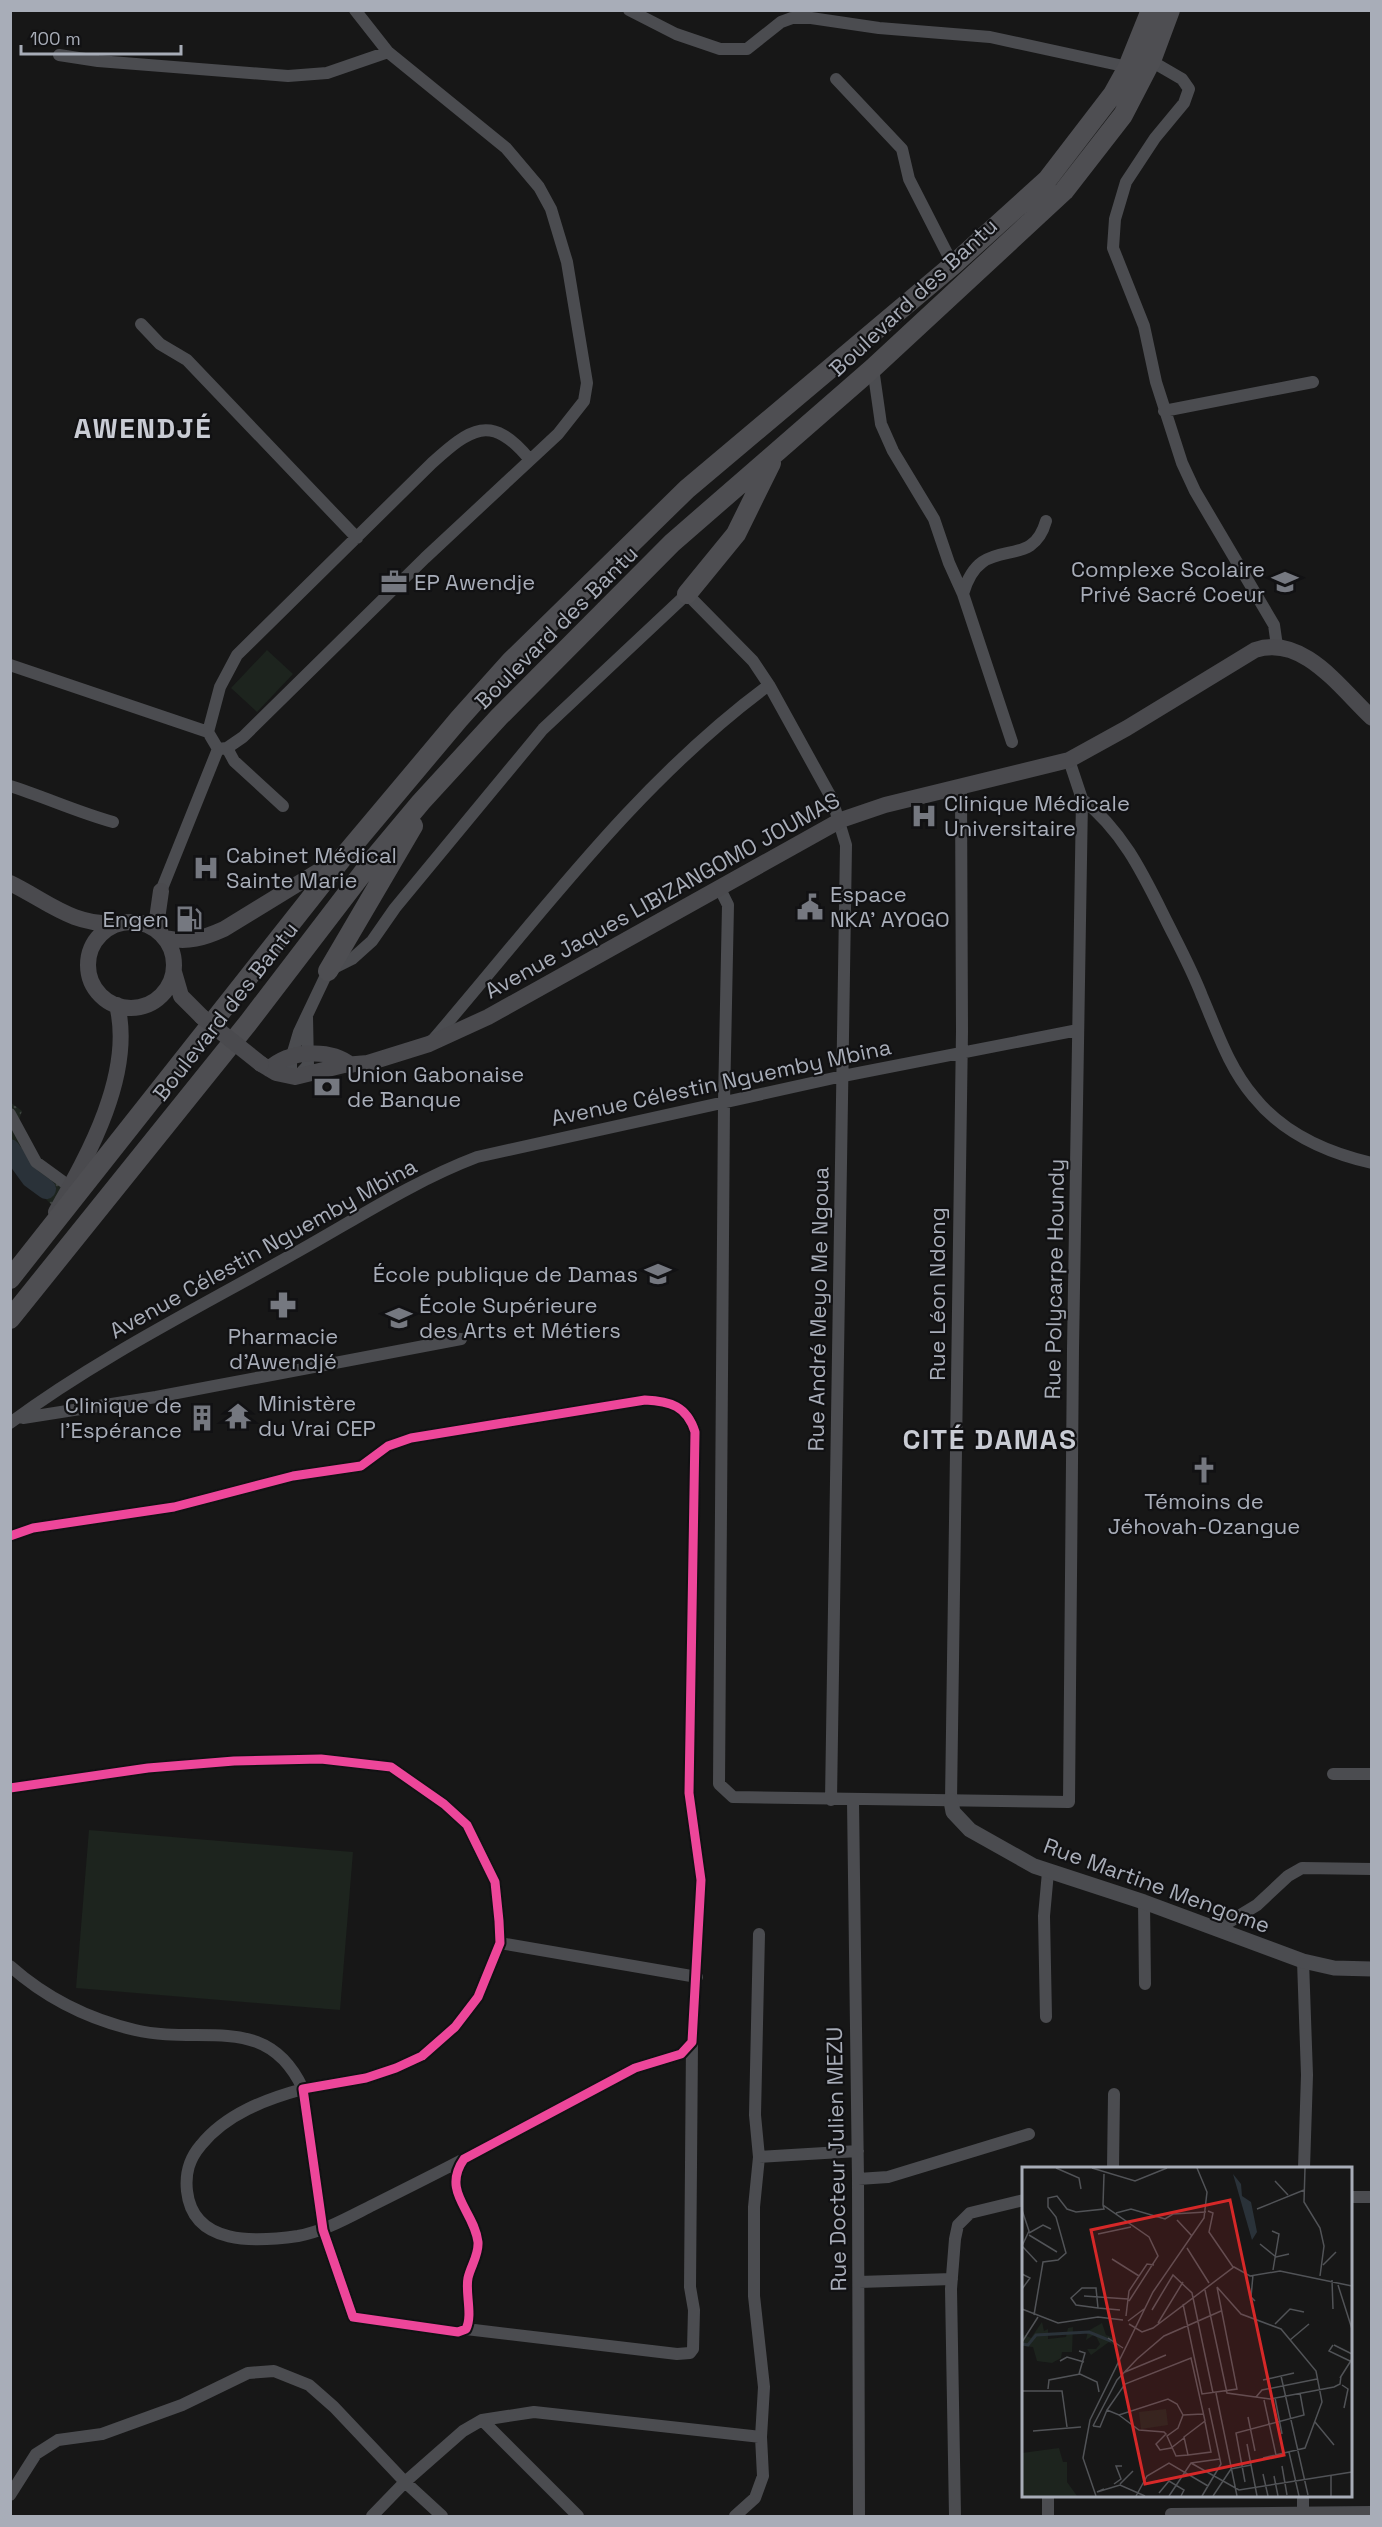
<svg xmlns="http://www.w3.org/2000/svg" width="1382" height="2527" viewBox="0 0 1382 2527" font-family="'Space Grotesk',sans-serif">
<defs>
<pattern id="grass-dots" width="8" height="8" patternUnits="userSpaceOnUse" patternTransform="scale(1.5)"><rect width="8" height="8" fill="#1d241e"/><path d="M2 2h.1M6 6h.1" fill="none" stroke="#3b413d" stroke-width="1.8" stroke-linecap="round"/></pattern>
</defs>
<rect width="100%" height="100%" fill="#171717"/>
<path fill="url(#grass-dots)" d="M10 1102 22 1111 14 1134 65 1180 52 1205 11 1165Z"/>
<path fill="#1d241e" d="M267 650 293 674 257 712 231 688Z
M89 1830 353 1852 340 2010 76 1988Z"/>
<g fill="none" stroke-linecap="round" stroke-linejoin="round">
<path stroke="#2a3239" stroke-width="20" d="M10 1149 31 1178 46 1189"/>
<path stroke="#4b4c50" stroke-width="12" d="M629 10 676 34 720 49H747L781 22 792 18H811L879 28 990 37 1128 67
M59 55 98 61 288 76 327 73 388 52
M1151 61 1182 79 1189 89 1184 103 1155 138 1126 182 1115 219 1113 248 1144 326 1156 382 1182 463 1195 491 1274 625 1277 646
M836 79 902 149 909 179 953 265
M141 324 160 344 187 360 357 538
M873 368 881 424 893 451 934 519 949 563 963 594 1012 742
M1164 411 1313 382
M963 594C981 529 1031 575 1046 521
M10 665 208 732
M227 748 234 761 283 806
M218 749 227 748 243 737 425 558 558 434 584 401 587 383 567 262 551 209 539 187 506 148 388 52 355 10
M218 749 208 732 220 687 237 655 432 463C470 429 491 412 530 460
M10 786C45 797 77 812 113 822
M1082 799C1124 832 1144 876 1167 922 1179 946 1192 970 1202 996 1217 1031 1229 1068 1254 1097 1283 1133 1328 1153 1372 1163
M719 887 728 905 724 1102 719 1784 733 1797 1069 1802 1073 1349 1082 799 1069 760
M161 891 218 749
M432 1041C539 917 636 783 769 685
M291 1077V1059L299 1032 328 971 352 959 372 941 395 908 543 729 687 594 753 661 769 685 832 799 846 845 831 1800
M297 1077 308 1065 307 1017
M10 1114 36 1162 69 1186
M23 1418 156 1397 461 1339
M10 1423C98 1358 194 1310 288 1257 350 1223 411 1182 477 1157L843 1076 1078 1030
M10 1536 33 1528 174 1507 293 1476 361 1466 388 1446 411 1438 645 1400C670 1401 687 1406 695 1432L689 1793 701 1880 692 2042 681 2054 635 2068 464 2159C441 2192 474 2210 478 2242 479 2255 471 2265 468 2278 465 2293 473 2315 466 2329L458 2332 353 2317 323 2230 303 2089 366 2078 396 2068 422 2056 455 2027 478 1997 500 1943 499 1921 495 1882 467 1825 444 1804 391 1767 321 1759 234 1761 148 1768 10 1788
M1333 1774H1372
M853 1801 858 2179 859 2516
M951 1801 962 1031 961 787
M1144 1902 1145 1984
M1224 1931 1229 1922 1257 1905 1288 1876 1302 1868 1372 1869
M500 1943 697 1977
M1303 1961 1307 2075 1304 2168
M10 1966C46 1998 88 2019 135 2030 202 2046 267 2011 303 2089 266 2099 226 2114 201 2145 189 2159 185 2173 187 2191 193 2246 256 2242 298 2236 325 2231 349 2217 373 2205 403 2190 433 2175 462 2160
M1046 2017 1044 1916 1048 1872
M759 2157 858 2151
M1113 2168 1114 2094
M858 2179 888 2177 1029 2134
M1350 2197H1372
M859 2282 952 2279
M466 2329 677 2354 690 2353 693 2349 694 2310 690 2287 692 2042
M482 2420 578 2516
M10 2495 36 2454 58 2440 102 2434 182 2405 248 2373 274 2371 309 2385 334 2407 405 2482 442 2516
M1303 2513V2496
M1171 2514 1372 2512
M372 2516 405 2482 463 2431 482 2420 534 2412 761 2437
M735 2516 755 2498 763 2476 761 2437 764 2387 754 2296V2207L759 2157 755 2115 759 1934
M955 2516 951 2289 955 2239 958 2225 970 2213 1024 2200
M1048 2516V2496"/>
<path stroke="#4b4c50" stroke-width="15" d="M951 1801 953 1812 970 1830 1034 1866 1144 1902 1303 1961 1334 1968 1372 1969"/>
<path stroke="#4a4a4e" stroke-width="16" d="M10 883C49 902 72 926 118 923
M161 891 157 919 161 934
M88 965a43 43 0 1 1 86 0a43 43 0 1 1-86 0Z
M165 938C188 943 204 938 224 929L340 858
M174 972 181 996 202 1017
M261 1064 276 1073 295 1077 344 1065 368 1063 429 1044 488 1017 841 820 885 805 1069 760 1127 728 1255 650C1303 634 1340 688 1372 718
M269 1069C289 1050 330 1048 351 1065
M56 1212C89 1154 134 1073 117 1005"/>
<path stroke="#4e4e52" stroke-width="20" d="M687 594 736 534 771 463
M328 971 413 826
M10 1279 344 856 459 719 511 661 687 489 953 265 1047 180 1113 94 1128 67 1151 10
M10 1319 248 1023 375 857 421 802 499 717 672 543 873 368 1064 191 1123 115 1151 61 1170 10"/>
<path stroke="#4a4a4e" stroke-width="16" d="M202 1017 261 1064"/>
<g stroke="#111113" stroke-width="13">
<path id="cycleway" d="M10 1536 33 1528 174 1507 293 1476 361 1466 388 1446 411 1438 645 1400C670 1401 687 1406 695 1432L689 1793 701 1880 692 2042 681 2054 635 2068 464 2159C441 2192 474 2210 478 2242 479 2255 471 2265 468 2278 465 2293 473 2315 466 2329L458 2332 353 2317 323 2230 303 2089 366 2078 396 2068 422 2056 455 2027 478 1997 500 1943 499 1921 495 1882 467 1825 444 1804 391 1767 321 1759 234 1761 148 1768 10 1788"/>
</g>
<use href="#cycleway" stroke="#ed469a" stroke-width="9"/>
</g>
<defs>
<g id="office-bare" transform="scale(2.07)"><path d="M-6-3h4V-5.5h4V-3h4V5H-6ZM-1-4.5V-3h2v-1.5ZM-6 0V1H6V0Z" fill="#757880" stroke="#111113" stroke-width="2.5" paint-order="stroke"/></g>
<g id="school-bare" transform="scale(2.07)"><path d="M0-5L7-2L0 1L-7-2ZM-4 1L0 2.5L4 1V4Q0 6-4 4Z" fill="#757880" stroke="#111113" stroke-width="2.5" paint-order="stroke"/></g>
<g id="hospital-bare" transform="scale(2.07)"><path d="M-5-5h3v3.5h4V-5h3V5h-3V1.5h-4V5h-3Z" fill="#757880" stroke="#111113" stroke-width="2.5" paint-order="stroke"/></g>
<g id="civic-bare" transform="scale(2.07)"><path d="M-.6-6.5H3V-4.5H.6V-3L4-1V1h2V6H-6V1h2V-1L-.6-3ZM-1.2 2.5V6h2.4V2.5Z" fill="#757880" stroke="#111113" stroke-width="2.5" paint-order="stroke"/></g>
<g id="fuel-bare" transform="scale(2.07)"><path d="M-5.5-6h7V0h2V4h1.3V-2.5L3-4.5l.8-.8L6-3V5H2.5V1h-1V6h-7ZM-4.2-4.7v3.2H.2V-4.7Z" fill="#757880" stroke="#111113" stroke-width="2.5" paint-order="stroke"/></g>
<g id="bank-bare" transform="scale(2.07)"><path d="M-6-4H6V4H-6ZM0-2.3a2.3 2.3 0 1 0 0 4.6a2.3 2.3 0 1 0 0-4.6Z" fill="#757880" stroke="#111113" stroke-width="2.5" paint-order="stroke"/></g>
<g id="pharmacy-bare" transform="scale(2.07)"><path d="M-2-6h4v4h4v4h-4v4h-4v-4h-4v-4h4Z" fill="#757880" stroke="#111113" stroke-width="2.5" paint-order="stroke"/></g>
<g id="university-bare" transform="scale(2.07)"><path d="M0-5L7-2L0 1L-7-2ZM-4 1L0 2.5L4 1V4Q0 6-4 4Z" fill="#757880" stroke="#111113" stroke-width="2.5" paint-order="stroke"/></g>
<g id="temple-bare" transform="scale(2.07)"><path d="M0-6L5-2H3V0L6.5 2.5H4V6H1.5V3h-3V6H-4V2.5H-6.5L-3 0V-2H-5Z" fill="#757880" stroke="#111113" stroke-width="2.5" paint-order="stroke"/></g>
<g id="building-bare" transform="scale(2.07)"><path d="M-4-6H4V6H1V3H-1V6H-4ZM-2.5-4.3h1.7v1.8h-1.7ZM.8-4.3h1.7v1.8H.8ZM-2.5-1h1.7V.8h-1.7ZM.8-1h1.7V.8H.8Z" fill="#757880" stroke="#111113" stroke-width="2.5" paint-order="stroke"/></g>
<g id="church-bare" transform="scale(2.07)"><path d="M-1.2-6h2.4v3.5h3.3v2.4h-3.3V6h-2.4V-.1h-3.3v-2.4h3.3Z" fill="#757880" stroke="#111113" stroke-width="2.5" paint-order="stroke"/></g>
</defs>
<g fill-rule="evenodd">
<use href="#office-bare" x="394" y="582"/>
<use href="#school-bare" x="1285" y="582"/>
<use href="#hospital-bare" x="924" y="816"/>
<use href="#hospital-bare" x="206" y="868"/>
<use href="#civic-bare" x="810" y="907"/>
<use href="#fuel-bare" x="189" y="919"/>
<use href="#bank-bare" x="327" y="1087"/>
<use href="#school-bare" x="658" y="1274"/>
<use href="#pharmacy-bare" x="283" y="1305"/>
<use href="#university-bare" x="399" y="1318"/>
<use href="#temple-bare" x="238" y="1416"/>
<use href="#building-bare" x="202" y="1418"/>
<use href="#church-bare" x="1204" y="1470"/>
</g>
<g text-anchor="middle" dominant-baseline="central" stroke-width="4.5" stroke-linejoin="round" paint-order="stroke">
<g font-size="22" fill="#a8adb8" stroke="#111113">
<text transform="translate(913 297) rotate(-43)">Boulevard des Bantu</text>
<text transform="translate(556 627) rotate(-45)">Boulevard des Bantu</text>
<text transform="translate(662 895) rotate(-29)">Avenue Jaques LIBIZANGOMO JOUMAS</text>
<text transform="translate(225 1011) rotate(-52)">Boulevard des Bantu</text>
<text transform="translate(721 1082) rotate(-12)">Avenue Célestin Nguemby Mbina</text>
<text transform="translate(263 1248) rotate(-29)">Avenue Célestin Nguemby Mbina</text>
<text transform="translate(1054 1279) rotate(-89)">Rue Polycarpe Houndy</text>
<text transform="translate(937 1294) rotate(-90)">Rue Léon Ndong</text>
<text transform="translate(818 1309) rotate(-89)">Rue André Meyo Me Ngoua</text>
<text transform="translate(1157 1885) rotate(20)">Rue Martine Mengome</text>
<text transform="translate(836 2159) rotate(-91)">Rue Docteur Julien MEZU</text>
</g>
<g font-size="22" fill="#a8adb8" stroke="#111113" text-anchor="start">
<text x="1265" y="569" text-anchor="end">Complexe Scolaire<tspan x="1265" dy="25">Privé Sacré Coeur</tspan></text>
<text x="414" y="582">EP Awendje</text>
<text x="944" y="803">Clinique Médicale<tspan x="944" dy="25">Universitaire</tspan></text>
<text x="226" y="855">Cabinet Médical<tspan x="226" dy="25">Sainte Marie</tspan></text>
<text x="830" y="894">Espace<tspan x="830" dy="25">NKA' AYOGO</tspan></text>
<text x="169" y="919" text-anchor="end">Engen</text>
<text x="347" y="1074">Union Gabonaise<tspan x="347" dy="25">de Banque</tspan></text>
<text x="638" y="1274" text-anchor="end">École publique de Damas</text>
<text x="419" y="1305">École Supérieure<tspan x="419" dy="25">des Arts et Métiers</tspan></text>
<text x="283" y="1336" text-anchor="middle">Pharmacie<tspan x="283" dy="25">d'Awendjé</tspan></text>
<text x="258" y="1403">Ministère<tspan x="258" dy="25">du Vrai CEP</tspan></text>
<text x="182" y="1405" text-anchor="end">Clinique de<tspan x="182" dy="25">l'Espérance</tspan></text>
<text x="1204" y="1501" text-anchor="middle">Témoins de<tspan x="1204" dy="25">Jéhovah-Ozangue</tspan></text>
</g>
<g font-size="28" font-weight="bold" letter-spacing="1.5" fill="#c9ccd4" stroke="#111113">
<text x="143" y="428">AWENDJÉ</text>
<text x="990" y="1439">CITÉ DAMAS</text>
</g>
</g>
<g transform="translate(1022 2167)">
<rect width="330" height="330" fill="#171717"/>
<path d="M80 156 84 168 92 171 100 183 87 175 69 188 65 182H74L78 177 73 167 64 173 66 164Z" fill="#1d241e"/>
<path d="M20 155 22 164 26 162V172L44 170 46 161 51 160 50 185H40L39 191 30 196 15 194 11 180 0 179V167L9 171Z" fill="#1d241e"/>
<path d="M37 281 41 295H45V315L55 329H0V286Z" fill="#1d241e"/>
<path d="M144 242 146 258 119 262 117 245Z" fill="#1d241e"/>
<path d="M211 7 219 17 220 29 229 35 235 65 230 73Z" fill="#2a3239"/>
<path fill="none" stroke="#2a3239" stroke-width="3" d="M0 177 6 178 14 168 67 165 89 174"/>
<path fill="none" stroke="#515357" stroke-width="1.5" d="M34 1 57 11 59 22M70 1 113 14 145 1M283 1 282 35 298 61 302 79 298 109M82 7 81 38 127 70 136 89 107 134M253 14 266 28M235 42 282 23M0 43 7 64 0 79M186 44 191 46 187 65 211 100M94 46 109 42 143 52 151 47 184 45M155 53 170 69M250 64 257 67 251 103M7 66 21 58 29 62M76 67 109 60M7 68 35 85M238 77 254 90 267 87M0 79 15 95M165 81 187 116M90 92 117 109M301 98 314 85M0 107 8 111 0 122M231 108 229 130 233 134M310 113 311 142M316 118 330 162M195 120 219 147 259 162 294 204 300 235 283 281 241 291M183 123 205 226 248 232 312 220 318 217 319 209M62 129 106 132M161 137 180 227 215 222 195 120M76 141 74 121H60L49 131 54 138 76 141 98 143M0 142 36 156 76 150 101 153M130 143 151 108 170 126 191 226M12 148 21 95 36 93 44 86 34 50 26 40V31L35 29 45 42 54 45 82 42 81 38M104 149 107 124 125 97 132 98M106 154 122 142M136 156 161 115M107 157 120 165 131 161 212 100 228 109 258 104 330 119M253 157 268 142 282 145M86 171 101 181M268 173 287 157M0 175 16 150M311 178 307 184 328 194M312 178 330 187M57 184 63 186 57 207M38 194 45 190 62 195M103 205 144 188M259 209 286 328M318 211 330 192M241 213 272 206M320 218 326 222 322 241M26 222 27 213 58 207 75 215 77 225M0 224H40L45 260M194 226 215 329M234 230 240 223 295 212M253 231 260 267M242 233 254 288M97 248 117 263 142 265 144 267 134 277 138 283 149 281 162 271M161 248 181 247M226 250 233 284M293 255 312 278M71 259 78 260 85 243 97 248 146 232 155 237 161 248 156 261 145 269 154 289 166 288 162 270 183 254 169 191 103 217 85 243M71 259 95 213 115 192 142 169 199 144M11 264 59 260M225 277 235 329M267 285 277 329M166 288 189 285 183 255M169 296 217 323 330 305M260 299 265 328M241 307 246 329M252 309 256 329M223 315 214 266 282 248 278 226M92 317 99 312 94 299H100M98 317 111 304M82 322 75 325 98 318 123 329M137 326 147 314 162 323 159 329M74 329 61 291 68 253 131 125 182 51 185 25 175 1M114 329 125 309 147 296 186 319M147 329 169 296 198 292M180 329 199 297 187 241M191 329 209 302 229 298M309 329V308"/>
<path fill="#d62828" fill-opacity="0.15" stroke="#d62828" stroke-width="3" d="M208 33 262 288 123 317 69 63Z"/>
<rect width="330" height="330" fill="none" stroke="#a8adb8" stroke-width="3"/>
</g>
<rect width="1382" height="2527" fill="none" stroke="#a8adb8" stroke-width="24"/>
<path d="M21 45v9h160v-9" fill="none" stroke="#a8adb8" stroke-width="3"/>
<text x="30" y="45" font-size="18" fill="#a8adb8" stroke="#111113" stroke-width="4.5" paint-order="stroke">100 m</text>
</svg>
